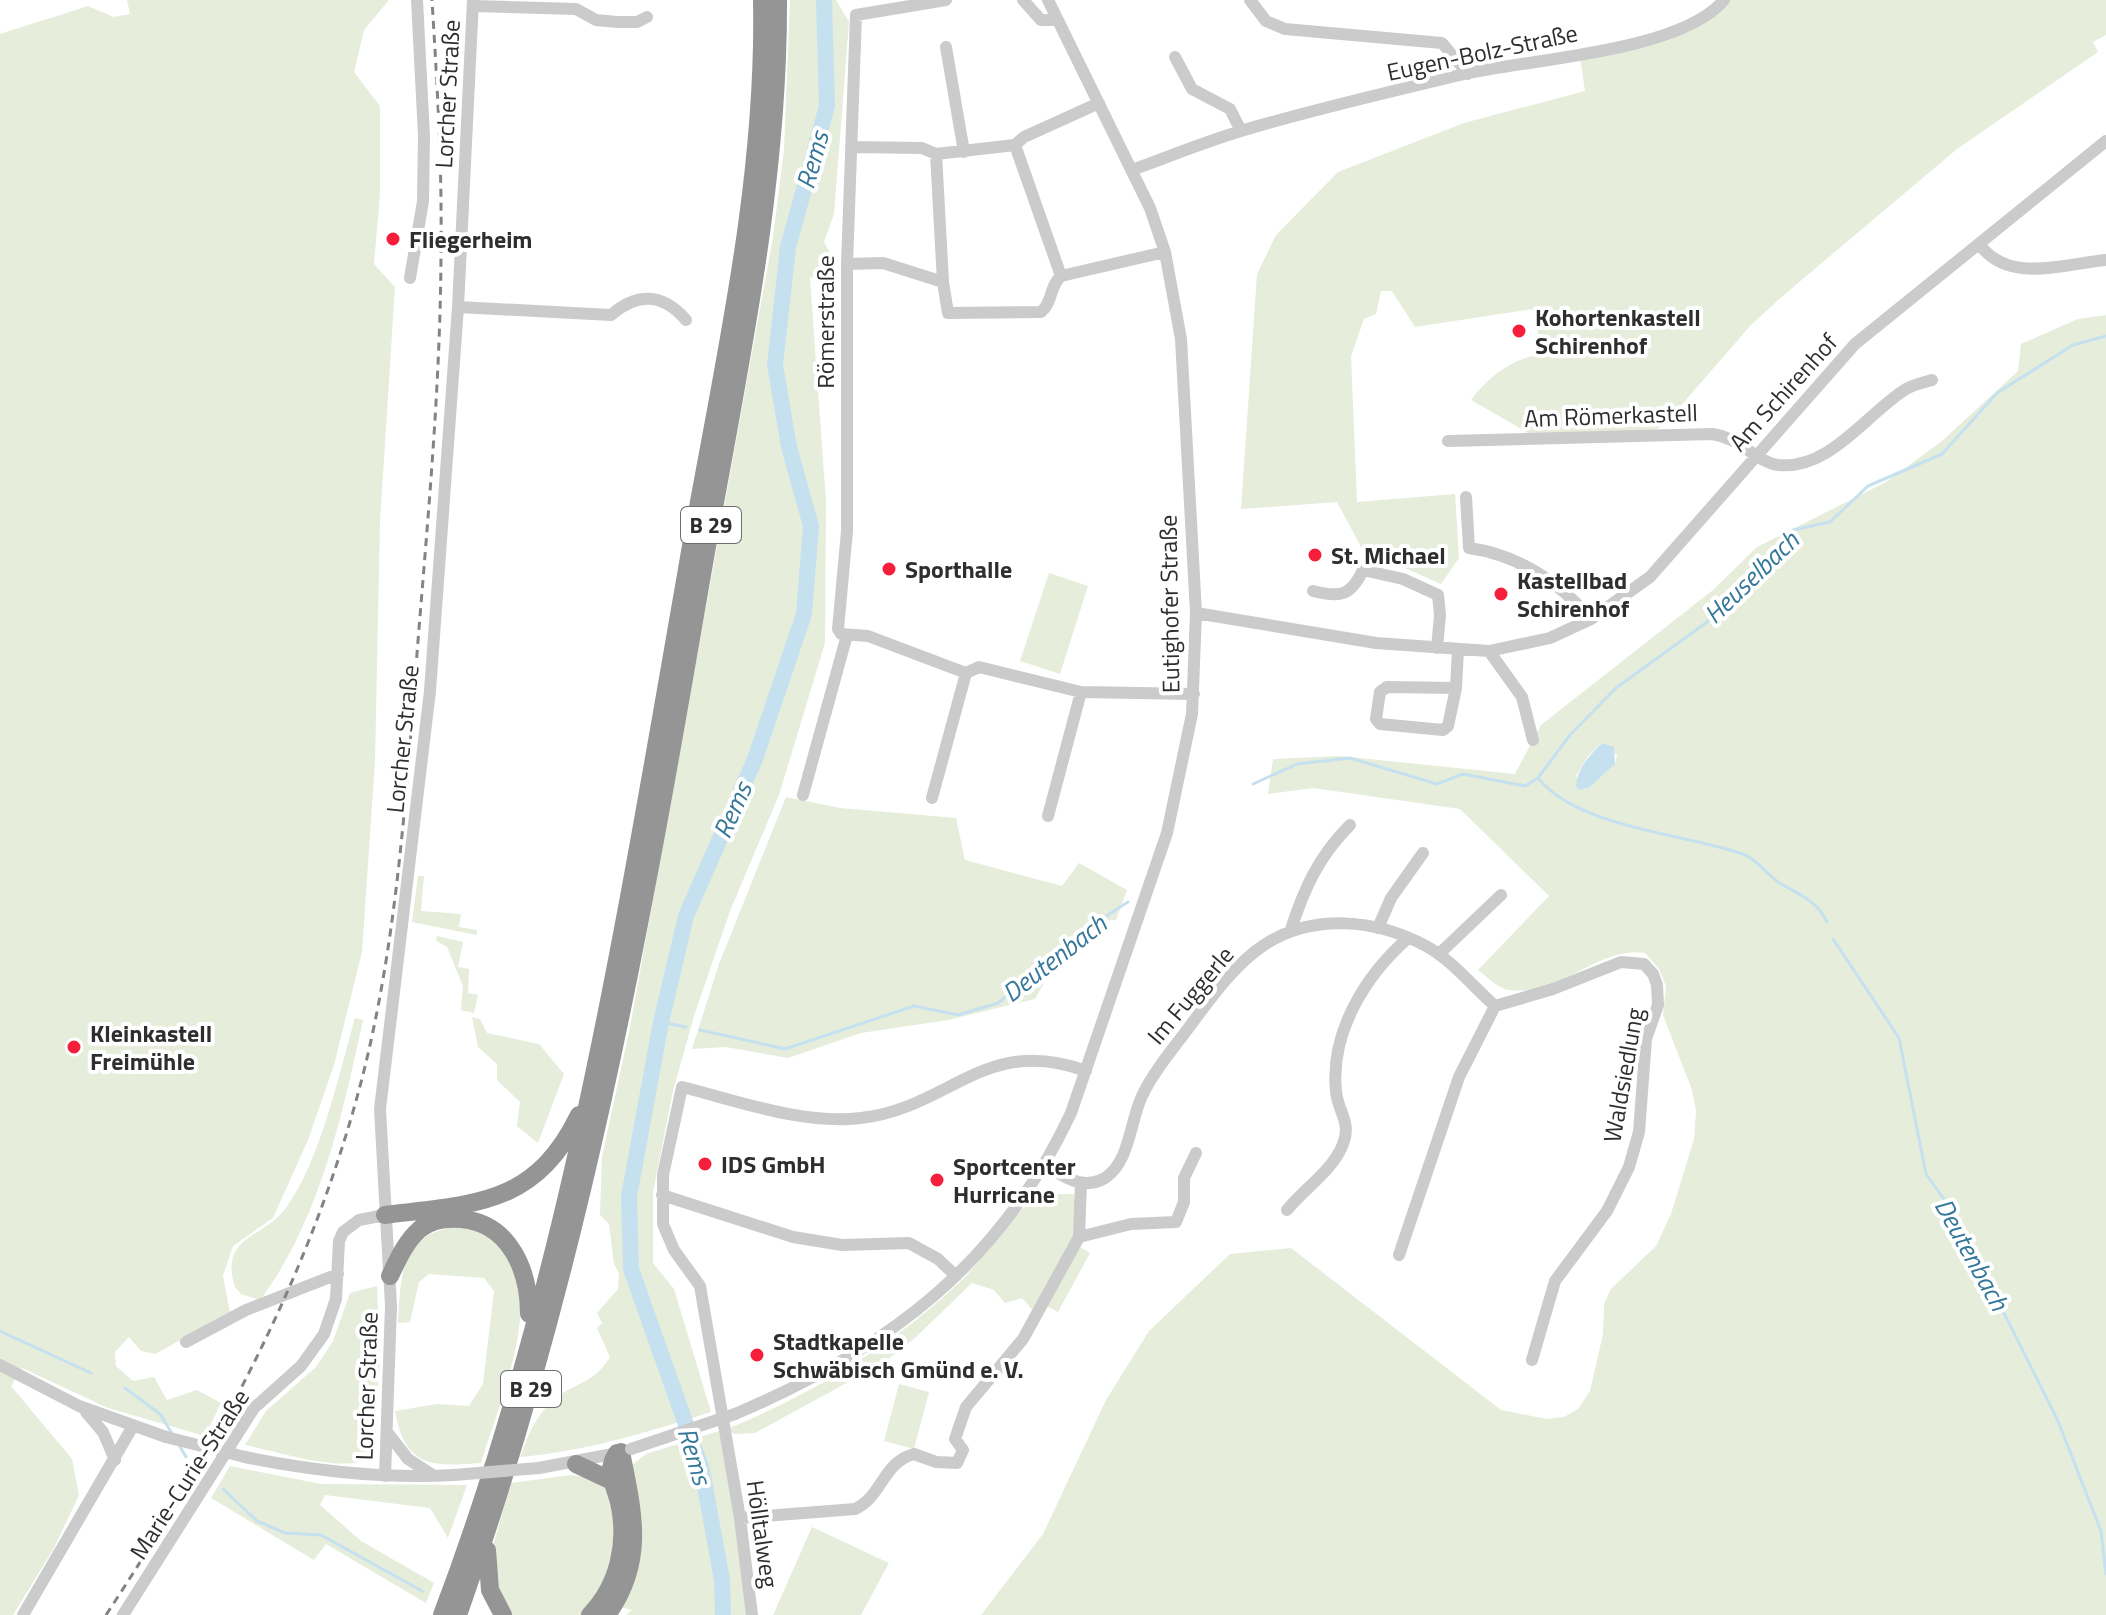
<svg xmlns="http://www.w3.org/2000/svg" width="2106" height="1615" viewBox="0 0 2106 1615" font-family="'Titillium Web',sans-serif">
<rect width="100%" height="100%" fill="#fff"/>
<path fill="#e6eddb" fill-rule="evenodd" d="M127 0H389L364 30 354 72 380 106V194L374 264 395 287 380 521 375 761 362 952 334 1065 308 1140 273 1218 233 1246 223 1276 230 1313 155 1354 141 1351 129 1337 115 1352 116 1366 133 1381 154 1377 167 1400 197 1390 221 1403 205 1436 108 1408 22 1368 11 1386 72 1459 79 1495 54 1548 13 1615H0V34L88 6 114 17 130 14Z
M790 0H836L849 22 834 214 824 242 835 261 830 271 810 278 826 502 825 643 779 795 730 911 694 1016 673 1091 653 1192V1263L674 1289 711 1412C648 1432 587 1451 520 1457 529 1434 536 1414 556 1398 577 1381 594 1384 610 1357L597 1328 602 1323 597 1313 618 1289 619 1273 614 1264 609 1224 600 1215 602 1157 630 1027 773 237 784 150Z
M1728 0H2106V35L2093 42 2098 52 1957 149 1785 294 1751 325 1664 425 1655 430 1532 435 1471 400C1490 375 1511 360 1543 353L1532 309 1415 327 1392 291H1381L1376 314 1364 319 1351 356 1357 502 1455 494 1459 558 1441 584 1405 568 1368 560 1337 502 1241 509 1257 274 1276 235 1338 172 1464 123 1585 91 1580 57 1662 38Z
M2106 315V1615H981L1043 1534 1106 1400 1149 1331 1230 1254 1291 1248 1501 1410 1547 1419 1564 1417 1578 1409 1590 1391 1603 1334 1604 1304 1611 1289 1656 1246 1671 1214 1694 1139 1696 1111 1692 1090 1663 1015 1666 986 1659 969 1645 953C1598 946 1560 997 1509 990 1499 989 1486 976 1478 970L1549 896 1460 809 1313 788 1268 794 1273 759 1340 756 1515 774 1541 725 1713 590 1757 547 1886 482 1942 441 2018 371 2021 344 2078 319ZM1602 743 1617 755 1615 764 1590 787 1576 776 1588 756Z
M1049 573 1088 586 1060 674 1020 661Z
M786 797 840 808 956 818 965 860 1062 886 1079 863 1127 890 1116 920 1099 921 1051 971 1035 999 948 1020 861 1033 788 1058 726 1047 692 1049 719 964Z
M418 876H424L421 911 461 914 459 927 477 930V935L412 922Z
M437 936 463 942 458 967 469 969 468 993 478 995 474 1013 461 1010 463 986 447 947 436 941Z
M472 1017 480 1019 487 1033 539 1044 564 1074 538 1143 517 1126 520 1102 497 1080V1064L478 1047Z
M355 1018 363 1020C342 1116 320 1220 260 1300L241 1294 235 1287C219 1236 263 1239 286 1208 321 1159 338 1077 355 1018Z
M1041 1194H1074C1083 1245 1058 1271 1036 1314L1022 1298 1005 1303 994 1290 972 1283 916 1337 883 1363 755 1433 734 1434 727 1429C815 1393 894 1345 963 1279 985 1257 1019 1205 1041 1194Z
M464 1226C480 1232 496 1236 506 1250 544 1305 498 1405 481 1463 430 1467 405 1467 395 1411L437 1404 469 1406 483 1384 494 1291 484 1278 429 1274 419 1282 410 1322 398 1323C401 1269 401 1231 464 1226Z
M1078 1246 1090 1253 1058 1312 1046 1306Z
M377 1286 380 1365 372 1448C369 1454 366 1460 359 1462 330 1469 275 1451 245 1445L266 1411 316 1367 333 1341 350 1293Z
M899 1384 929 1392 914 1449 884 1441Z
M719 1431 738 1528 747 1615H626L632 1610 617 1606 631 1466 646 1454Z
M230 1466 321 1484 467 1485 448 1538 430 1508 325 1495 320 1505 361 1541 434 1583 426 1603 326 1544 314 1560 211 1498Z
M571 1475C584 1477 596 1478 606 1488 633 1517 608 1593 581 1615H510L504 1609 490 1556 511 1483Z
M812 1527 889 1563 861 1615H773Z"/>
<path fill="#c5e1ef" d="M1602 743 1614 747 1615 764 1590 787 1580 790 1576 787C1577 768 1589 756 1602 743Z"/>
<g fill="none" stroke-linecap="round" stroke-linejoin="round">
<path stroke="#c5e1ef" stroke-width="3" d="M1538 778 1570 735 1616 688 1721 612 1793 530 1830 522 1868 486 1942 454 1997 393 2073 345 2106 336
M1253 784 1297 764 1350 758 1437 784 1463 774 1525 786 1538 778C1578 828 1686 834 1743 854 1757 859 1768 876 1781 884 1801 895 1818 902 1827 922
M1833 939 1899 1038 1926 1174 1954 1213 2058 1421 2101 1531 2106 1574
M661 1022 686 1027
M700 1030 785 1049 914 1006 958 1015 998 1003 1086 929 1128 902
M0 1331 91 1373
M125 1388 160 1414 173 1435
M179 1445 186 1457
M223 1489 257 1521 285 1533 321 1535 422 1591"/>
<path stroke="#c5e1ef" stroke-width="16" d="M723 1615 722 1580 702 1470 631 1269 629 1196 661 1022 686 916 755 759 804 614 811 526 789 447 775 365 788 247 827 106 824 0"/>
<path stroke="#cbcbcb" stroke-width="12" d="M1023 0 1041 20H1057
M1250 0 1266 21 1285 29 1442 43 1468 74
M473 6 576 9 596 20 617 22H637L647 17
M946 47 964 152
M1175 57 1192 89 1230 109 1241 131
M1015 145 1061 276
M851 147 922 148 936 154 1015 145 1024 137 1099 103
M936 154 943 282
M1132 170C1168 157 1204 142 1241 131 1314 109 1390 92 1464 74 1529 59 1681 52 1724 0
M1980 245C2009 284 2063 264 2106 260
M847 264 883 263 943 282 948 313 1041 312C1053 302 1049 287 1061 276L1165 252
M410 278 423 201 424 136 417 0
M458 307 611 315C637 292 663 293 686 320
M1448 441 1712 434C1741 438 1756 462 1778 465 1829 470 1865 416 1903 391 1911 385 1922 383 1932 380
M1466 497 1469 548C1519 555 1558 581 1591 619
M1313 591C1340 598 1351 596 1363 570L1403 579 1438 595 1440 615 1437 648
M1196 613 1376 643 1489 651 1550 638 1591 619 1650 577 1855 344 2106 141
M1489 651 1522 697 1533 740
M966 673 979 667 1081 692 1194 694
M1456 688 1387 687 1380 692 1376 719 1380 724 1443 730 1448 726 1456 688 1458 650
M803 795 847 635
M932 798 966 673 868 636 841 634 838 629 847 531V264L856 15 946 0
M1048 816 1081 692
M1378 928 1391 898 1423 853
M1290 932C1304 889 1318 857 1350 825
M1439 954 1501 895
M1044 1164C1062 1176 1083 1191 1105 1178 1130 1162 1130 1121 1142 1096 1154 1071 1173 1049 1190 1026 1210 999 1235 964 1264 945 1313 913 1376 919 1426 946 1452 960 1473 987 1495 1006L1553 989 1621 962 1644 964 1653 974 1657 985 1658 1005 1646 1039 1639 1132 1629 1167 1607 1211 1555 1281 1532 1360
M662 1195 793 1237 842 1245 909 1243 938 1259 956 1276
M1287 1210C1304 1189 1334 1169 1343 1144 1352 1122 1337 1110 1336 1091 1330 1033 1365 976 1407 939
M1079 1237 1131 1224 1176 1222 1184 1202V1178L1196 1153
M1399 1255 1459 1077 1495 1006
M186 1342 246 1310 338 1274
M0 1365 79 1406 166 1437
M86 1412 103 1432 115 1460
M735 1414C886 1350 1000 1265 1071 1113L1167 833 1192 714 1196 613 1181 339 1165 252 1150 208 1048 0
M387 1432 408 1459 434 1476
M245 1457C314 1471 383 1479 454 1475
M539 1468 618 1453
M385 1476 391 1306 380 1109 430 691 458 307 473 0
M740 1518 855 1509C882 1497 883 1462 914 1454L936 1462 957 1463 963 1450 955 1439 966 1407 1023 1339 1079 1237 1081 1183
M23 1615 133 1426
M123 1615 254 1408 301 1366 324 1334 336 1299 339 1241 343 1232 359 1220 385 1215
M752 1615 740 1518 700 1286 674 1250 663 1224V1175L682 1087C739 1101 802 1125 861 1118 950 1108 985 1034 1086 1071"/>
<path stroke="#959595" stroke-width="18" d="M385 1215C474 1204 535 1206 579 1115
M390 1276C398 1259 406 1241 420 1229 431 1220 447 1218 461 1219 510 1223 529 1271 529 1314
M576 1464 612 1481
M487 1550 490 1590 503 1615
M442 1615C568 1283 625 923 686 575 718 385 766 193 762 0
M458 1615C579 1274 641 930 702 575 735 385 779 194 778 0
M590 1615C619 1585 628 1542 619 1502 614 1483 605 1471 617 1453
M607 1615C646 1561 633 1512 621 1452"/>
<path stroke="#838383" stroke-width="3" stroke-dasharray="8 6" stroke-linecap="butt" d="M106 1615C213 1452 303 1291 356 1101 395 961 405 811 416 666 427 526 441 385 441 245 442 163 437 82 432 0"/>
<path stroke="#cbcbcb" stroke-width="12" d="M166 1437 245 1457
M631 1449 735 1414
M454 1475 539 1468"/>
</g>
<g fill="#f61f3b" stroke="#fff" stroke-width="3">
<circle cx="393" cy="239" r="8"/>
<circle cx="1519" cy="331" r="8"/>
<circle cx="1315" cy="555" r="8"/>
<circle cx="889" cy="569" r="8"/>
<circle cx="1501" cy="594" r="8"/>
<circle cx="74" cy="1047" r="8"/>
<circle cx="705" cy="1164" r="8"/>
<circle cx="937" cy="1180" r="8"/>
<circle cx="757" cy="1355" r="8"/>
</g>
<g text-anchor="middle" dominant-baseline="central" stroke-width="8" stroke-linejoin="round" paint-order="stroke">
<g fill="#fff" stroke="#6d6d6d" stroke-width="2">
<rect x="681" y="507" width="60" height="36" rx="6"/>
<rect x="501" y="1371" width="60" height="36" rx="6"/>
</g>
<g font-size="22" font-weight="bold" fill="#2e2e2e">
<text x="711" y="525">B 29</text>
<text x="531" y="1389">B 29</text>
</g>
<g font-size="24" fill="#2e2e2e" stroke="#fff">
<text transform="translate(1482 52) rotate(-12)">Eugen-Bolz-Straße</text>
<text transform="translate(447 94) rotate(-87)">Lorcher Straße</text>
<text transform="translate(825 322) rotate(-90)">Römerstraße</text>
<text transform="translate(1783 392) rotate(-48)">Am Schirenhof</text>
<text transform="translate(1611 415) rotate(-2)">Am Römerkastell</text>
<text transform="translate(1169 604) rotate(-91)">Eutighofer Straße</text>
<text transform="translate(402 739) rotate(-84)">Lorcher Straße</text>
<text transform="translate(1190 995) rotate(-50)">Im Fuggerle</text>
<text transform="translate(1623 1075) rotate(-80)">Waldsiedlung</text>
<text transform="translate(366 1386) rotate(-88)">Lorcher Straße</text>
<text transform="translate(189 1474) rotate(-57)">Marie-Curie-Straße</text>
<text transform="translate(763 1534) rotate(82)">Hölltalweg</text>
</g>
<g font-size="24" font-weight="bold" fill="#2e2e2e" stroke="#fff" text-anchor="start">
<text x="409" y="239">Fliegerheim</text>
<text x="1535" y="317">Kohortenkastell<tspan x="1535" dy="28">Schirenhof</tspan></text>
<text x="1331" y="555">St. Michael</text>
<text x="905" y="569">Sporthalle</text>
<text x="1517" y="580">Kastellbad<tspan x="1517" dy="28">Schirenhof</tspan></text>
<text x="90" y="1033">Kleinkastell<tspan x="90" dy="28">Freimühle</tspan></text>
<text x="721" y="1164">IDS GmbH</text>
<text x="953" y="1166">Sportcenter<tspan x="953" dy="28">Hurricane</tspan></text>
<text x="773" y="1341">Stadtkapelle<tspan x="773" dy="28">Schwäbisch Gmünd e. V.</tspan></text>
</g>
<g font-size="26" font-style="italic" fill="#347799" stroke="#fff">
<text transform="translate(812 160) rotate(-74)">Rems</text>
<text transform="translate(1751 577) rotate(-44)">Heuselbach</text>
<text transform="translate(732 810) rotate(-66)">Rems</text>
<text transform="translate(1054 958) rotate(-38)">Deutenbach</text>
<text transform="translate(1972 1254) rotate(61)">Deutenbach</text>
<text transform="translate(695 1456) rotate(73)">Rems</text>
</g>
</g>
</svg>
